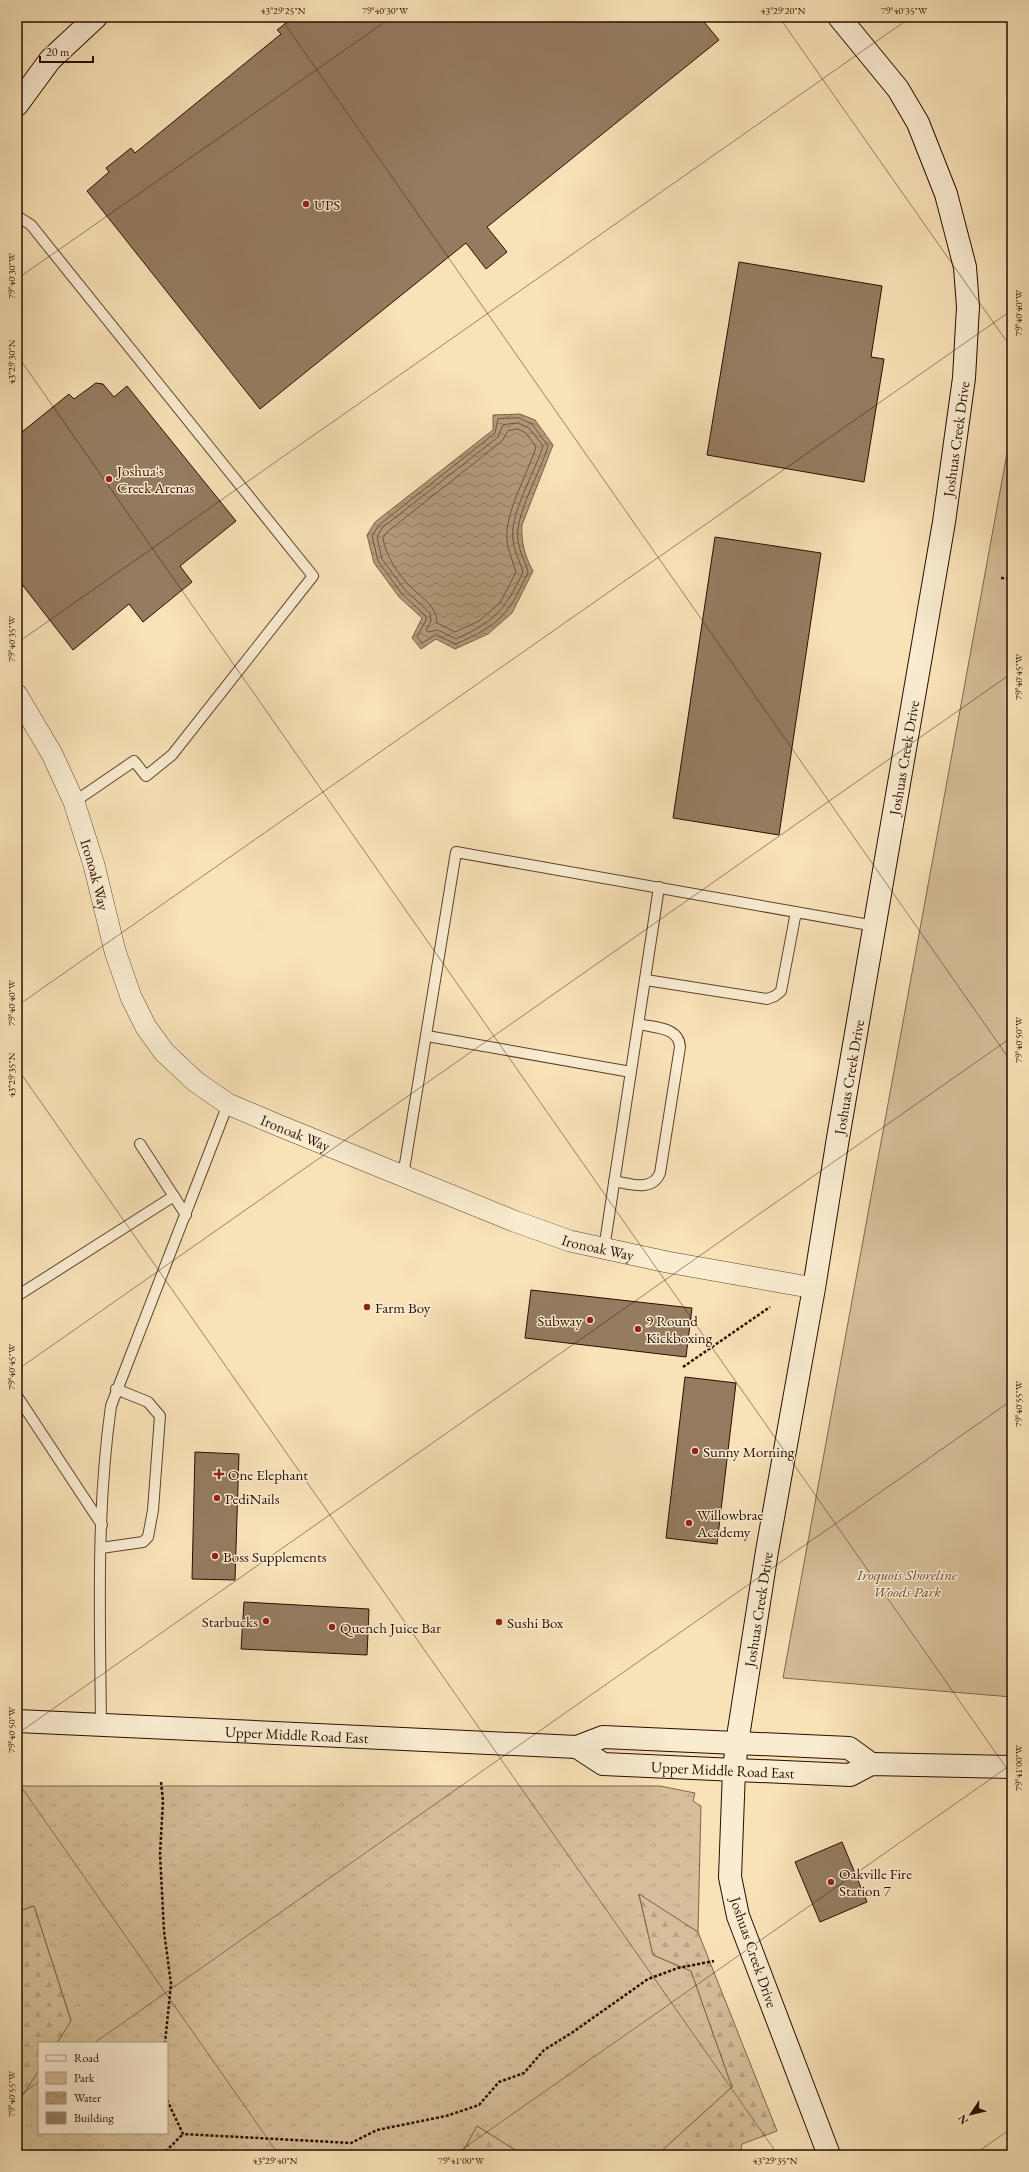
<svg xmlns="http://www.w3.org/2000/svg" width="1029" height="2172" viewBox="0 0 1029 2172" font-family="'EB Garamond',serif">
<defs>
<pattern id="grass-tufts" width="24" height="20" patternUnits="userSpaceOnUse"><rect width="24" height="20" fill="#d5be99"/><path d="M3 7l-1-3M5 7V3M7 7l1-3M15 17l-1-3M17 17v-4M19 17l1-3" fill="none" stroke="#b7a282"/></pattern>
<pattern id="forest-firs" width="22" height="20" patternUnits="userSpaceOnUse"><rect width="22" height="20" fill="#d5be99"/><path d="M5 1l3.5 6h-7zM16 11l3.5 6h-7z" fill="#b7a282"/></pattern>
<pattern id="water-waves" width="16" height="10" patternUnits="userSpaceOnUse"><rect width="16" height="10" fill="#b29a79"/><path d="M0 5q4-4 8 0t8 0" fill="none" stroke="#917c61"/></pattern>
</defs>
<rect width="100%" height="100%" fill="#f8e2b8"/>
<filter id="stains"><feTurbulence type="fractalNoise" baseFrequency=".005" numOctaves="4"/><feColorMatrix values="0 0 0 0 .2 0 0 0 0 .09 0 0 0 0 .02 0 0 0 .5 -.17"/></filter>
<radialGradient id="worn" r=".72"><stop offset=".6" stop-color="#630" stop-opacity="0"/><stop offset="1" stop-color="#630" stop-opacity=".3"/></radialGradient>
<path fill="url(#grass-tufts)" stroke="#80664c" d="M17 1786H660L695 1793 693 1801 701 1806 698 1932 639 1895 653 1955 691 1971 732 2087 657 2155H523L477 2126 461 2155H143L142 2150 125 2155H24L17 2146V2104L39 2070V2133H167V2043H57L71 2020 34 1906 17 1912Z"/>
<path fill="url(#forest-firs)" stroke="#80664c" d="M639 1894 698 1932 777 2131 742 2144 740 2155H657L732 2087 691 1971 653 1955Z
M34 1906 71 2021 57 2043H39V2070L17 2104V1912Z
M477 2126 523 2155H461Z"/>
<path fill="#d5be99" stroke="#80664c" d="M1012 426V1697L783 1678Z"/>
<path fill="url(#water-waves)" stroke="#7c6249" d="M520 414 535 420 553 445 522 525C521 543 525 556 533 571L512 613 488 634 455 649 436 639 421 649 412 638 422 618 399 597 374 563 367 535 375 522 493 430V415Z"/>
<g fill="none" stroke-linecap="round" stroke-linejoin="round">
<path stroke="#6e543c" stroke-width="1" d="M519 418 532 424 548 446C541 471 514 516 518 540 519 553 526 561 528 572 509 615 499 625 456 644L436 635 422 643 417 637 426 620V616L402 594 378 561 372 536 379 525 495 433 498 419Z
M519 423 529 428 543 446C535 472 509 515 513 540 514 552 520 561 523 572 505 610 494 622 456 639L438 630 428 632 426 630 431 621 430 613 405 590 382 559 377 537 382 528 498 437 503 425Z
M518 429 526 433 536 447C528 473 504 514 507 540 508 552 513 561 516 572L500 603 479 621 455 632 437 623C436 604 423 600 411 587 397 573 386 556 383 538L387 532 502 441 508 431Z"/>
</g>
<path fill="#957c60" stroke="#2a0d00" d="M294 17H700L719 40 487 227 507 252 486 269 466 243 260 409 87 191 109 172 106 168 131 148 135 153 281 34 277 30Z
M739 262 882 286 871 357 884 359 864 482 707 455Z
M96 383 103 384 114 397 127 386 236 521 180 566 192 582 143 622 129 604 73 650 17 578V436L69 394 74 399Z
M715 537 821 553 779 835 673 818Z
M531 1290 692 1308 686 1357 525 1338Z
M685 1377 736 1383 717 1544 666 1538Z
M195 1452 239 1454 235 1580 192 1579Z
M244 1602 369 1609 367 1655 241 1649Z
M842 1842 867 1902 820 1922 795 1862Z"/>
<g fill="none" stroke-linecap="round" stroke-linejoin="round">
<g stroke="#5e422e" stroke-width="12">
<path id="lane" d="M17 216 31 225 313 576 172 755 146 776 134 761 74 802
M646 980 767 999 775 996 781 991 796 912
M427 1036 631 1072
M140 1144 186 1215
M403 1176 456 852 875 926
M614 1181C631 1184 652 1192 660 1173L680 1047C679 1027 655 1028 639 1024
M604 1249 659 887
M17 1296 174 1196
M17 1396 102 1525
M101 1548 143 1542 148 1537 153 1510 160 1416 148 1402 116 1389
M101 1725C100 1619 96 1511 111 1406L228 1104"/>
</g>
<g stroke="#5e422e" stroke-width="22">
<g id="street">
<path id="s1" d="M17 695 52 754 74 802 94 865 115 951 131 997 146 1027 164 1052 196 1082 228 1104 280 1126 514 1221 570 1241 667 1262 814 1288"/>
</g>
</g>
<g stroke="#2a0d00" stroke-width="24">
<g id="secondary">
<path d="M17 105 50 60 96 17"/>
<path id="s2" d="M17 1721 577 1747 603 1737 849 1748 871 1764"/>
<path id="s3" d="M577 1747 603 1764 850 1775 871 1764 1012 1767"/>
<path id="s4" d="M829 2155 738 1916 730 1877 734 1770 737 1743 767 1551 814 1288 838 1138 944 522 964 378 968 307 965 267 946 194 918 123 898 89 839 17"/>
</g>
</g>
<path stroke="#2a0d00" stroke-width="2.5" stroke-dasharray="3 2" stroke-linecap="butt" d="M1001 578 1012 579
M683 1367 770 1307
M161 1782 163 1801 160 1854 164 1931 171 1984 165 2043
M167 2100 183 2134 351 2143 377 2130 446 2116 479 2105 499 2082 524 2073 544 2050 573 2032 648 1979 678 1968 714 1961
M162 2155 183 2134"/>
<use href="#lane" stroke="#faecd1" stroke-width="10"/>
<use href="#street" stroke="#faecd1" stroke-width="21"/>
<use href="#secondary" stroke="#faecd1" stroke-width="22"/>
</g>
<path fill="none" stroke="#2a0d00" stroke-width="1" stroke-opacity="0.45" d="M280 17 1012 1063M779 17 1012 349M17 279 392 17M17 355 1012 1776M17 643 911 17M17 1006 1012 310M17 1068 778 2155M17 1370 1012 673M17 1734 1012 1037M17 1781 279 2155M94 2043 1012 1400M17 2097 39 2082M454 2155 1012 1764M973 2155 1012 2128"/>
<g fill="#8f2418" stroke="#faecd1" stroke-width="1.5">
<circle cx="306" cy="204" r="4"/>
<circle cx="109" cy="479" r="4"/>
<circle cx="367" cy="1307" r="4"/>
<circle cx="590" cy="1320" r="4"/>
<circle cx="638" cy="1329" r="4"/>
<circle cx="695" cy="1451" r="4"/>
<path d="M217 1468h4v4h4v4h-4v4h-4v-4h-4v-4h4z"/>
<circle cx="217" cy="1498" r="4"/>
<circle cx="689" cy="1523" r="4"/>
<circle cx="215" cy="1556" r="4"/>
<circle cx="266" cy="1621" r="4"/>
<circle cx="499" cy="1622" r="4"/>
<circle cx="332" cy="1627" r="4"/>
<circle cx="831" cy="1882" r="4"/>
</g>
<g text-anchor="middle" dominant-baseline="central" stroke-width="3" stroke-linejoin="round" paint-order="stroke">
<g font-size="15" fill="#2a0d00" stroke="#faecd1" text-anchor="start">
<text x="314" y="204">UPS</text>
<text x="117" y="470">Joshua's<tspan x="117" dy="17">Creek Arenas</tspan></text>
<text x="375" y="1307">Farm Boy</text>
<text x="582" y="1320" text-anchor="end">Subway</text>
<text x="646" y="1320">9 Round<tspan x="646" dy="17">Kickboxing</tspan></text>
<text x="703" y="1451">Sunny Morning</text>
<text x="228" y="1474">One Elephant</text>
<text x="225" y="1498">PediNails</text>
<text x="697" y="1514">Willowbrae<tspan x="697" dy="17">Academy</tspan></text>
<text x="223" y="1556">Boss Supplements</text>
<text x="258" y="1621" text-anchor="end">Starbucks</text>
<text x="507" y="1622">Sushi Box</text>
<text x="340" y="1627">Quench Juice Bar</text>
<text x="839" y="1873">Oakville Fire<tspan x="839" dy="17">Station 7</tspan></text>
</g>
<g font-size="15" fill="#2a0d00" stroke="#faecd1">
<text stroke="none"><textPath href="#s4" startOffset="1752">Joshuas Creek Drive</textPath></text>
<text stroke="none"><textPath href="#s4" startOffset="1429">Joshuas Creek Drive</textPath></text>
<text stroke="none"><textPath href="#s1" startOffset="197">Ironoak Way</textPath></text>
<text stroke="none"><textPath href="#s4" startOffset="1105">Joshuas Creek Drive</textPath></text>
<text stroke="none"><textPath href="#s1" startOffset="545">Ironoak Way</textPath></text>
<text stroke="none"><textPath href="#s1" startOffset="869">Ironoak Way</textPath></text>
<text stroke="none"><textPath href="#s4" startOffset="565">Joshuas Creek Drive</textPath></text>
<text stroke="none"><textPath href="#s2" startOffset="280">Upper Middle Road East</textPath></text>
<text stroke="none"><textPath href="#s3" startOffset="151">Upper Middle Road East</textPath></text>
<text transform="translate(754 1952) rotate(71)">Joshuas Creek Drive</text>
</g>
<g font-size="15" font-style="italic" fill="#664b36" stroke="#faecd1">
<text x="907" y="1574">Iroquois Shoreline<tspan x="907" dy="17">Woods Park</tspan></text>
</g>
</g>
<rect width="1029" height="2172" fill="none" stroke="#f8e2b8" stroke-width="44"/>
<rect x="38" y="2042" width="130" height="92" fill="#faecd1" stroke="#a7937d"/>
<rect x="46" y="2055" width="20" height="6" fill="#faecd1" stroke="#a7937d"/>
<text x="74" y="2062" font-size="12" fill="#2a0d00">Road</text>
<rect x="46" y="2072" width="20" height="12" fill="#d5be99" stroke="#a7937d"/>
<text x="74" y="2082" font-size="12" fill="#2a0d00">Park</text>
<rect x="46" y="2092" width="20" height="12" fill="url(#water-waves)" stroke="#a7937d"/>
<text x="74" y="2102" font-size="12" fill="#2a0d00">Water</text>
<rect x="46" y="2112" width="20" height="12" fill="#957c60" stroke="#a7937d"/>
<text x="74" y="2122" font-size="12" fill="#2a0d00">Building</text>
<g transform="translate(971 2114) rotate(235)" stroke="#faecd1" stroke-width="3" paint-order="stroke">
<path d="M0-3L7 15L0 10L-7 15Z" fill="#2a0d00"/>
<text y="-6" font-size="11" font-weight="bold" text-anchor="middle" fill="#2a0d00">N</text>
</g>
<path d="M40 56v6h53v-6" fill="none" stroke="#2a0d00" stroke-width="2"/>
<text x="46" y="56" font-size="12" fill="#2a0d00" stroke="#faecd1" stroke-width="3" paint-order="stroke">20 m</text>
<rect x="22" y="22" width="985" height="2128" fill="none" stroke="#2a0d00" stroke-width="1.5"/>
<g font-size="10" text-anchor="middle" fill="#2a0d00">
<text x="283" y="14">43°29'25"N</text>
<text x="385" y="14">79°40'30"W</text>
<text x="783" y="14">43°29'20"N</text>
<text x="904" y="14">79°40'35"W</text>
<text transform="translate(11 276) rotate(-90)" y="4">79°40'30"W</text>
<text transform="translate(1018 313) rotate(-90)" y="4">79°40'40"W</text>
<text transform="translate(11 362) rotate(-90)" y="4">43°29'30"N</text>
<text transform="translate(11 639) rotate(-90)" y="4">79°40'35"W</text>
<text transform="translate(1018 677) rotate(-90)" y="4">79°40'45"W</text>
<text transform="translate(11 1003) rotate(-90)" y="4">79°40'40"W</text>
<text transform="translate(1018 1040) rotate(-90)" y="4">79°40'50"W</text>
<text transform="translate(11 1075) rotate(-90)" y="4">43°29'35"N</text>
<text transform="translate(11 1367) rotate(-90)" y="4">79°40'45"W</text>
<text transform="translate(1018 1404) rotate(-90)" y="4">79°40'55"W</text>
<text transform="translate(11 1730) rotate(-90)" y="4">79°40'50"W</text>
<text transform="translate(1018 1768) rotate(-90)" y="4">79°41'00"W</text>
<text transform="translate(11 2094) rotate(-90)" y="4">79°40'55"W</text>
<text x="275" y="2164">43°29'40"N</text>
<text x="461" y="2164">79°41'00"W</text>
<text x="775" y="2164">43°29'35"N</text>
</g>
<rect width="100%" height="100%" filter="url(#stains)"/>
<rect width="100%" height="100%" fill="url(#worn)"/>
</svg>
